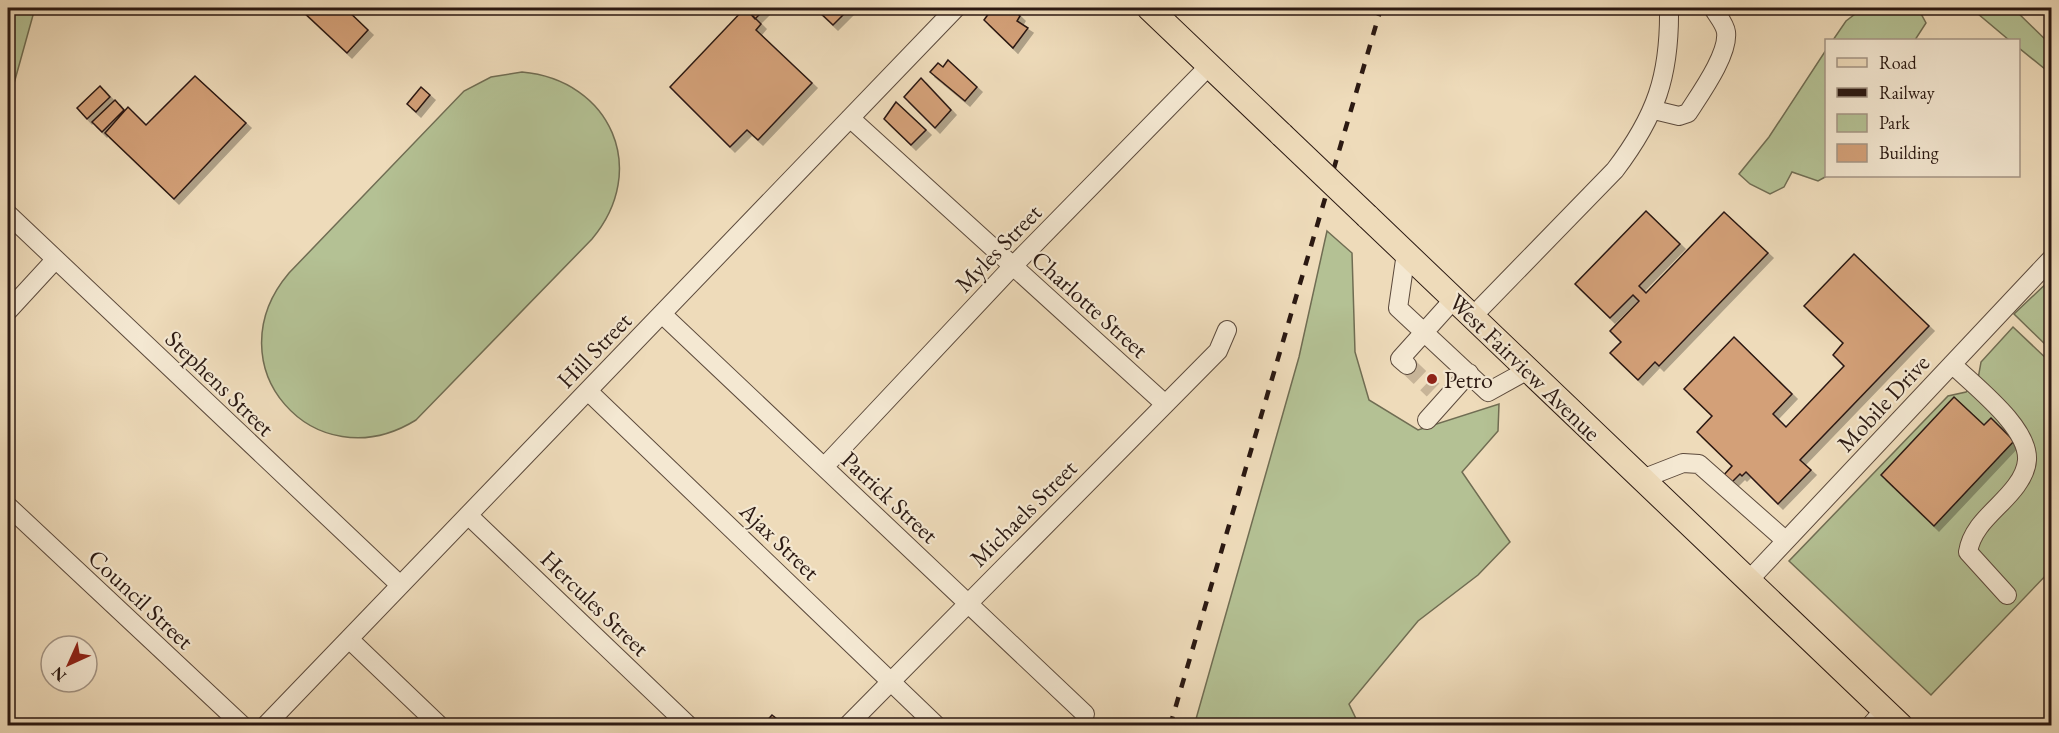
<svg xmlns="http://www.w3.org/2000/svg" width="2059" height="733" viewBox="0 0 2059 733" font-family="'EB Garamond',serif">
<defs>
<filter id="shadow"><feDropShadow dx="5" dy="5" stdDeviation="0" flood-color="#0004"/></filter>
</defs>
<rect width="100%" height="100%" fill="#eedbba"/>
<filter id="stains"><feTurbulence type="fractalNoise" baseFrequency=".00333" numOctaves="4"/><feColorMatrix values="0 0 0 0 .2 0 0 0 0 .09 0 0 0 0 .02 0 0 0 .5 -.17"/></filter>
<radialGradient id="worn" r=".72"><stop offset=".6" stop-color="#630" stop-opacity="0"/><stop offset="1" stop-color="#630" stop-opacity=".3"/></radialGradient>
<path fill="#b4c194" stroke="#706d53" stroke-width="1.5" d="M8 8H35L8 105Z
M1863 8H1922L1919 10 1926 23 1915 40H1833L1846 21Z
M1971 8H2013L2051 45V74L2019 48 2018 40H2009Z
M1826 50 1827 176 1818 181 1792 172 1784 187 1770 194 1750 184 1739 174 1769 137Z
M522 72C611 80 650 170 592 239L416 420C314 483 211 365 289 273L464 91 491 77Z
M1327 231 1352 253 1355 352 1369 400 1418 430 1499 404 1498 431 1462 472 1510 542 1478 575 1418 621 1349 704 1359 725 1194 726 1299 357Z
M2051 279V350L2014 314Z
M2013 327 2051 363V570L1931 695 1789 561 1948 396 1966 392 1978 379 1981 362Z"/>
<path fill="#d3a078" stroke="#2b1912" stroke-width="1.5" filter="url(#shadow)" d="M299 8H345L368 30 347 53Z
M745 8 761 24 756 30 812 83 758 140 747 130 730 147 670 87Z
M745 8H766L755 19Z
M815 8H850L833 25Z
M1001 8H1012L1020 16 1017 21 1028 28 1013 48 984 20 992 9 995 12Z
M948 60 977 87 965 101 930 72 938 63 943 67Z
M195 76 246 123 174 199 105 133 128 107 146 125Z
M921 78 951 110 935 128 904 97Z
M100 86 110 97 87 119 77 108Z
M421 87 430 95 416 112 407 104Z
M115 100 124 110 102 132 92 122Z
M896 102 926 130 911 145 884 119Z
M1646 211 1680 244 1639 286 1646 293 1724 212 1768 253 1659 366 1655 362 1638 380 1610 353 1621 342 1610 331 1639 301 1633 295 1610 318 1575 284Z
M1854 254 1929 326 1800 460 1811 470 1778 504 1746 472 1742 476 1740 474 1730 484 1722 477 1732 466 1697 432 1712 416 1684 389 1734 337 1792 394 1773 414 1786 427 1844 366 1833 355 1843 343 1804 306Z
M1954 397 1984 425 1991 418 2014 441 1934 526 1881 475Z
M772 715 786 726H762Z"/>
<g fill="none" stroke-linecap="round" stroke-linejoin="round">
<path stroke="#c7b498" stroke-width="18" stroke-dasharray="18 9" stroke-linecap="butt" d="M1407 365 1433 390"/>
<g stroke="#5c4a3c" stroke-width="20">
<path id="minor" d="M1654 110 1679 116 1688 113C1700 94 1729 54 1726 32 1725 24 1717 15 1713 8
M850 118 1165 404
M8 214 400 585
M1406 253 1398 308 1488 392 1528 370
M8 311 55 260
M662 314 1085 714
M1472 317 1615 170C1656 116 1670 76 1669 8
M1952 364C1974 386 2029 427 2027 460 2026 478 2009 495 1998 506 1984 520 1971 533 1968 552L2007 595
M1407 365 1400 359 1454 299
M589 392 937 726
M1427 420 1469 373
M824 467 1013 266 1210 65
M1642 479 1683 463 1699 464 1785 540
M8 506 243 726
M468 515 689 726
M1749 580 2052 258
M349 639 440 726
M265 726 956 8
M847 726 1218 351 1227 330
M1870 726 1884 710"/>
</g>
<g stroke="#2b1912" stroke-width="26">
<path id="major" d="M1149 8 1282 135
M1367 216 1901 726"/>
</g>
<use href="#minor" stroke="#f4e8d2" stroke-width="18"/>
<use href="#major" stroke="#eedbba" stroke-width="24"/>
<path stroke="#2b1912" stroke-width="4.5" stroke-dasharray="10 10" stroke-linecap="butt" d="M1170 726 1381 8"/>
<g stroke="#2b1912" stroke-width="26" stroke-linecap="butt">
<path id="major-bridge" d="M1282 135 1367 216"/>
</g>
<use href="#major-bridge" stroke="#eedbba" stroke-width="24"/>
</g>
<circle fill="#8f2418" stroke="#f4e8d2" stroke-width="2" cx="1432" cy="379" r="6"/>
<g text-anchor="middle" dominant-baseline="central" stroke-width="4.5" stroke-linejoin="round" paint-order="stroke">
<g font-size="24" fill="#2b1912" stroke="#f4e8d2">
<text transform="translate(998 248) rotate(-46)">Myles Street</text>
<text transform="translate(1090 304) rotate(42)">Charlotte Street</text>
<text transform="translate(594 350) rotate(-46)">Hill Street</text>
<text transform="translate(1525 367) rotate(44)">West Fairview Avenue</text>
<text transform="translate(220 383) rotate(44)">Stephens Street</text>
<text transform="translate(1883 403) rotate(-47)">Mobile Drive</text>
<text transform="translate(890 497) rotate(43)">Patrick Street</text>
<text transform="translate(1023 513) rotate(-45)">Michaels Street</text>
<text transform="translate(780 541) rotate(44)">Ajax Street</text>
<text transform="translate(141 599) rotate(43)">Council Street</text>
<text transform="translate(595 603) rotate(44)">Hercules Street</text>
</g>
<g font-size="24" fill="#2b1912" stroke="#f4e8d2" text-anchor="start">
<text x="1444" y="379">Petro</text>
</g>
</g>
<rect width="2059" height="733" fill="none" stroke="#eedbba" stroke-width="30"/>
<rect x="9" y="9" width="2041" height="715" fill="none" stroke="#2b1912" stroke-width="3"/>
<rect x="15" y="15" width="2029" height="703" fill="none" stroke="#2b1912" stroke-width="1.5"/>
<rect x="1825" y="39" width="195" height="138" fill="#f4e8d2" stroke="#a49585" stroke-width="1.5"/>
<rect x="1837" y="58" width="30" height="9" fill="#eedbba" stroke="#a49585" stroke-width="1.5"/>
<text x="1879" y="69" font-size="18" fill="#2b1912">Road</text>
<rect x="1837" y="88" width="30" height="9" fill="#2b1912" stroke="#a49585" stroke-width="1.5"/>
<text x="1879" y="99" font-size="18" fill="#2b1912">Railway</text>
<rect x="1837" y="114" width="30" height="18" fill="#b4c194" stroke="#a49585" stroke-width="1.5"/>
<text x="1879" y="129" font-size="18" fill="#2b1912">Park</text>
<rect x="1837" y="144" width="30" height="18" fill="#d3a078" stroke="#a49585" stroke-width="1.5"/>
<text x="1879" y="159" font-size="18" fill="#2b1912">Building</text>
<g transform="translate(69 664) rotate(225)"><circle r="28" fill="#f4e8d2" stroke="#a49585" stroke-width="1.5"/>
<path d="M0-4.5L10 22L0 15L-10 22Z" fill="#8f2418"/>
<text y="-9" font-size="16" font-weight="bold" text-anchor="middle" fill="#2b1912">N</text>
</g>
<rect width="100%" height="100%" filter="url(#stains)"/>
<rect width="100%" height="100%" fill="url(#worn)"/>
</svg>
